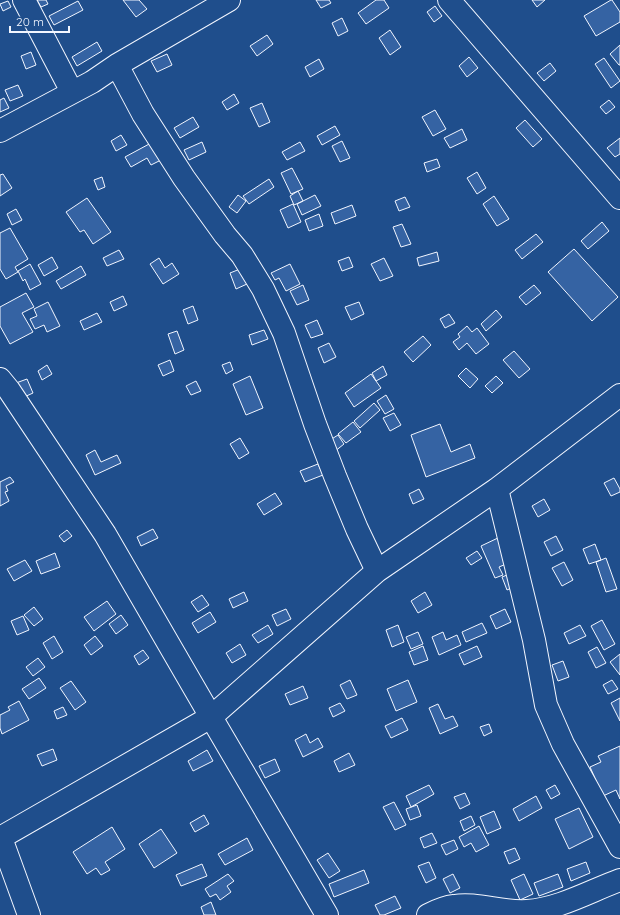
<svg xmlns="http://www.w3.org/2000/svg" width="620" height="915" viewBox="0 0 620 915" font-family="Quicksand,sans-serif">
<rect width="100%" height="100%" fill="#1f4e8c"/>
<path fill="#3563a3" stroke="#f2f6ff" d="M37 0H46L48 4 41 7Z
M123 0H139L147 9 136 17Z
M316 0H329L331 3 321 8Z
M376 0H384L389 8 366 24 358 13Z
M532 0H545L537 7Z
M611 0H612L620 12V22L596 36 584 16Z
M8 1 11 7 3 11 0 4Z
M78 1 83 10 54 25 49 16Z
M435 6 442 16 434 22 427 12Z
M342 18 348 31 338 36 332 23Z
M390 30 401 47 390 55 379 38Z
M267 35 273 44 257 56 250 46Z
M97 42 102 51 77 66 72 57Z
M620 45V65H619L610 54Z
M31 52 36 65 26 69 21 56Z
M167 54 172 65 157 72 151 61Z
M469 57 478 68 467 77 459 66Z
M604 58 620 81 611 88 595 64Z
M319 59 324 69 310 77 305 67Z
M550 63 556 71 544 81 537 73Z
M18 85 23 96 10 101 5 90Z
M234 94 239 103 227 110 222 102Z
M4 98 9 108 0 112V100Z
M609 100 615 107 606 114 600 107Z
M262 103 270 122 259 127 250 108Z
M435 110 446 129 433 136 422 117Z
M193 117 199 127 180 138 174 128Z
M525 120 542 139 533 147 516 128Z
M335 126 340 135 322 145 317 136Z
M462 129 467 140 450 148 444 138Z
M121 135 127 145 116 151 111 141Z
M620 138V154L615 157 607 148Z
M342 141 350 158 340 162 332 146Z
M202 142 206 152 189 160 184 150Z
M300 142 305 151 287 160 282 152Z
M151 143 161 160 151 165 147 158 131 167 125 157Z
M437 159 440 167 427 172 424 163Z
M292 168 303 189 291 194 281 173Z
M477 172 486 188 477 194 467 178Z
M3 174 12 188 0 196V175Z
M102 177 105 187 98 190 94 180Z
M269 179 274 187 249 204 243 196Z
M298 191 303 201 294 205 290 196Z
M238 195 246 201 237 213 229 207Z
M315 195 321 206 302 215 297 204Z
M494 196 509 219 497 226 483 204Z
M405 197 410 207 399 211 395 201Z
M87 198 111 232 93 244 84 230 80 232 66 212Z
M293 204 301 222 288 228 280 210Z
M352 205 356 216 335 224 331 213Z
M16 209 22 220 12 225 7 214Z
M319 214 323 226 309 231 305 220Z
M602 222 609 231 588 249 581 241Z
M402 224 411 244 401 247 393 227Z
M10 228 28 259 15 267 18 272 6 279 0 269V233Z
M536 234 543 242 522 259 515 250Z
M574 249 618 297 592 321 548 272Z
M119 250 124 259 107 266 103 258Z
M437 252 439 261 419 266 417 258Z
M52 257 58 268 44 276 38 265Z
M349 257 353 267 342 271 338 261Z
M159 258 165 268 172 263 179 274 163 284 150 264Z
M384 258 393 276 380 281 371 264Z
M30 264 41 284 30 290 25 279 23 281 18 271Z
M290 264 300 284 286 291 279 278 275 280 271 273Z
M81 266 86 275 61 289 56 281Z
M240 269 247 284 236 289 230 273Z
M303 285 309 300 297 305 290 291Z
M534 285 541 293 526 305 519 297Z
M26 293 34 307 22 313 33 332 10 344 0 326V307Z
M123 296 127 305 114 311 110 302Z
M48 302 60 326 47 332 44 325 35 329 30 319 37 316 34 309Z
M359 302 364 314 351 320 345 307Z
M193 306 198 320 188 324 183 310Z
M496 310 502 317 486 331 481 324Z
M97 313 102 322 84 330 80 321Z
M449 314 455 323 445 328 440 319Z
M317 320 323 334 311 338 305 325Z
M467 326 472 332 477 328 489 344 476 354 467 343 459 350 453 342 460 337 458 334Z
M264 330 268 339 252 345 249 335Z
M177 331 184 350 175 354 168 334Z
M423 336 431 345 413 362 404 352Z
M329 343 336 357 324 363 318 348Z
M514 351 530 369 519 378 503 360Z
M170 360 174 371 163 376 158 365Z
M230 362 233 370 226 374 222 365Z
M47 365 52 374 42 380 38 371Z
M383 366 387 375 376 381 372 373Z
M466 368 478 379 470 388 458 376Z
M371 374 381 388 354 407 345 393Z
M250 376 263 408 246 415 233 384Z
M496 376 503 383 492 393 485 386Z
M27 379 33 393 22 398 16 383Z
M196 381 201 391 191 395 186 386Z
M386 395 394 409 385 414 377 401Z
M374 403 380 410 360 428 354 421Z
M394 413 401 425 390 431 383 418Z
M353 422 361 432 346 443 338 434Z
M440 424 451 452 470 444 475 458 426 477 411 435Z
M338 435 344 444 334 452 327 442Z
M240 438 249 453 239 459 230 444Z
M95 450 101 462 117 455 121 463 95 475 86 455Z
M318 464 323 475 305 482 300 471Z
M10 477 14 482 6 486 8 491 5 492 9 501 0 506V482Z
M614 478 620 489V492L611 496 604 483Z
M419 489 424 499 413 504 409 494Z
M275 493 282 504 264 515 257 504Z
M544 499 550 510 538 517 532 506Z
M153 529 158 538 141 546 137 537Z
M67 530 72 536 64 542 59 536Z
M556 536 563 550 551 556 544 542Z
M500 537 511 562 499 567 503 575 495 578 481 546Z
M595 544 601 560 589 564 583 549Z
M477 551 482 558 471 565 466 558Z
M55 553 60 567 41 574 36 561Z
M606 558 617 589 606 592 596 562Z
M25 560 32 571 14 581 7 569Z
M564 562 573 580 562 586 552 568Z
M512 573 518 585 507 590 502 577Z
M244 592 248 601 233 608 229 599Z
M425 592 432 605 418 613 411 601Z
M202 595 209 605 198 612 191 602Z
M107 601 116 614 94 631 84 617Z
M34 607 43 619 34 626 24 615Z
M286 609 291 619 277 626 272 615Z
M505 609 511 622 496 629 490 616Z
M210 612 216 622 198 633 192 623Z
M121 615 128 625 116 634 109 624Z
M23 616 29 630 17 635 11 621Z
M602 620 615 644 604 650 591 626Z
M482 623 487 633 466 642 462 632Z
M268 625 273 634 258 643 252 635Z
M398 625 404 642 392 647 386 630Z
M580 625 586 636 569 644 564 633Z
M418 632 423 644 411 649 406 637Z
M443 632 446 640 457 635 461 645 439 655 432 637Z
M54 636 63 652 52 659 43 643Z
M95 636 103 646 91 655 84 645Z
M240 644 246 655 232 663 226 653Z
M423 646 428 660 414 665 409 652Z
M477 646 482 657 464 665 459 654Z
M597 647 606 663 596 668 588 652Z
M143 650 149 658 139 665 134 656Z
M620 654V675L610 662Z
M38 658 45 667 33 676 26 667Z
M563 661 569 677 558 681 552 665Z
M39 678 46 688 29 699 22 689Z
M350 680 357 695 347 699 340 685Z
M408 680 417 702 396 711 387 689Z
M612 680 618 689 608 694 603 685Z
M71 681 86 702 75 710 60 688Z
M303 686 308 698 290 705 285 694Z
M620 698V721L611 703Z
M19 701 29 720 2 734 0 728V715L10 710 8 707Z
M340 703 345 711 333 717 329 708Z
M438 704 445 719 453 716 458 726 440 734 429 708Z
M63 707 67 715 57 719 54 711Z
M402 718 408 730 391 738 385 726Z
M489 724 492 732 484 736 480 727Z
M306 734 310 743 318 738 323 747 303 757 295 740Z
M620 746V799L616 790 603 796 590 767 601 762 598 756Z
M53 749 57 760 42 766 37 755Z
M207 750 213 761 193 771 188 761Z
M349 753 355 765 339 772 334 761Z
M275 759 280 771 265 778 259 766Z
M429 785 434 794 411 807 406 796Z
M555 785 560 794 551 799 546 790Z
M465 793 470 804 460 809 454 797Z
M536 796 542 808 519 821 513 809Z
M394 802 406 825 395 830 383 807Z
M417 805 421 816 410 820 406 809Z
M579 808 593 837 569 849 555 819Z
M494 811 501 828 487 834 480 817Z
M204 815 209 824 195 832 190 823Z
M471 816 475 825 464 831 460 821Z
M479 826 489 845 476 852 471 843 464 847 459 837Z
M112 827 125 849 105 862 110 870 101 875 96 868 87 874 73 852Z
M161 829 177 853 154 868 139 844Z
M432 833 437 843 424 848 420 838Z
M247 838 253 850 225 865 218 854Z
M454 840 458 849 446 855 441 845Z
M515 848 520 859 509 864 504 852Z
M328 853 340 871 329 878 317 860Z
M429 862 436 878 426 883 418 866Z
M586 862 590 873 571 881 567 869Z
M202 864 207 876 181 886 176 875Z
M364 870 369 883 334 897 329 884Z
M228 874 234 881 227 886 231 892 220 900 216 894 210 897 205 889Z
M453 874 460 888 450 893 443 879Z
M524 874 533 894 520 900 511 880Z
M558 874 563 887 539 896 534 883Z
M395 896 401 908 384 915H380L375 905Z
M211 902 216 915H204L201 907Z"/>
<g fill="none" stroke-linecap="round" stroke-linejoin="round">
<g stroke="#f2f6ff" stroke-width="24">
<path id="minor" d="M24 0 72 92
M449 0 620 198
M117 65 143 114 184 178 225 235 242 255 263 289 284 333 315 424 335 476 357 529 377 571
M0 131 92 82 117 65 229 0
M0 379 9 390 105 534 211 717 327 915
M497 489 534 640 546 705 563 744 620 847
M0 838 211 717 377 571 497 489 620 395
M1 838 29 915
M428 915C436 911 444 907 454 906 477 902 502 913 527 911 559 909 590 891 620 880"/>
</g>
<use href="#minor" stroke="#1f4e8c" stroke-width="22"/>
</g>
<path d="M10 26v6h59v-6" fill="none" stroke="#f2f6ff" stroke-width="2"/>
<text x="16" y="26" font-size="12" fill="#f2f6ff" stroke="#1f4e8c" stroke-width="3" paint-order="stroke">20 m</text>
</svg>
